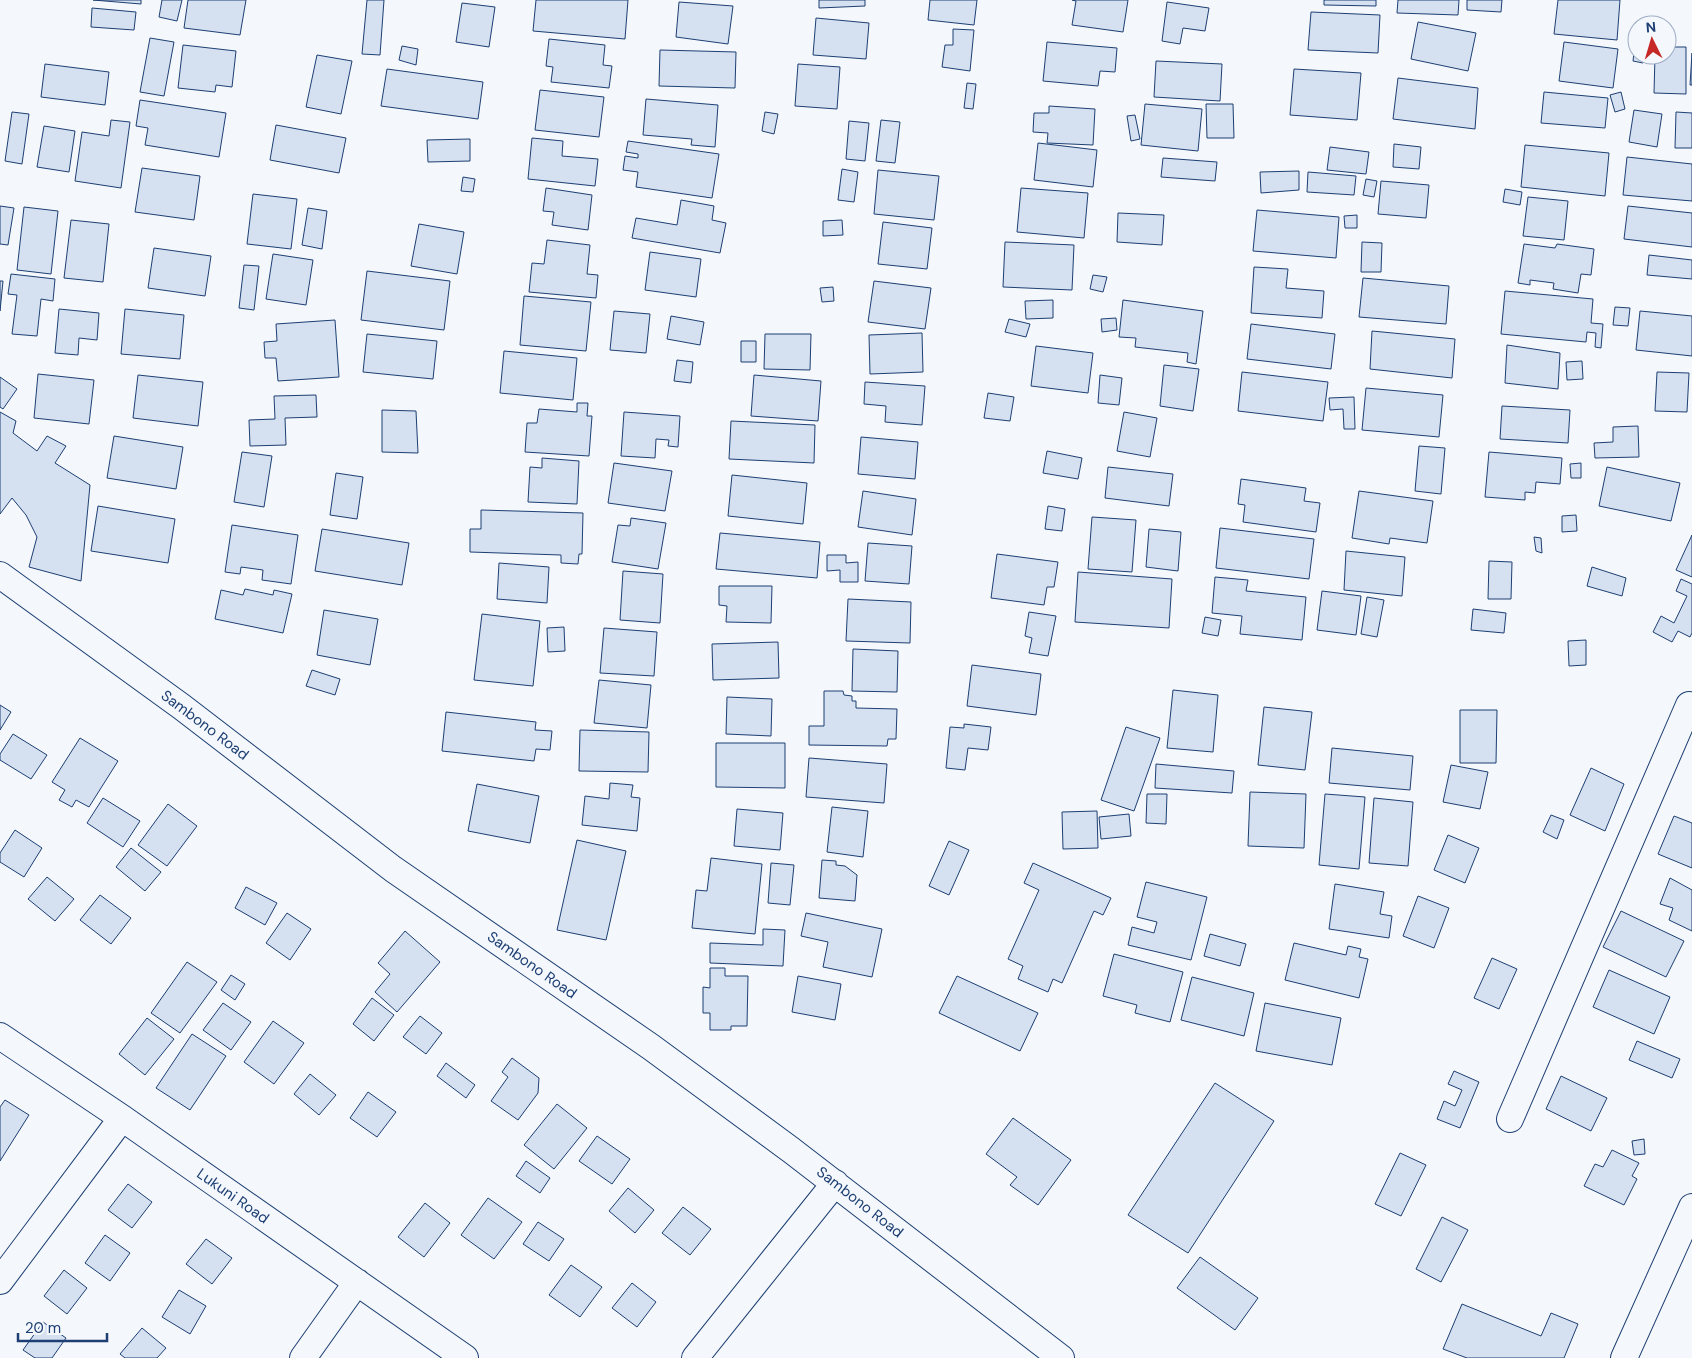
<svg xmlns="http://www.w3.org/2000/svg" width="1692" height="1358" viewBox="0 0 1692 1358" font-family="'DM Sans',sans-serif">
<rect width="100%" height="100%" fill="#f4f7fb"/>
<path fill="#d5e0f0" stroke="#1d3f73" d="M93 0H141V4Z
M162 0H182L177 21 159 17Z
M188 0H246L240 35 184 28Z
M367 0H384L380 55 362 54Z
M536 0H628L625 39 533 31Z
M819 0H865V6L819 8Z
M930 0H977L974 25 928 20Z
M1072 0H1128L1123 32 1072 25 1076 1Z
M1324 0H1376V6L1324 5Z
M1398 0H1459L1458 15 1397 13Z
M1467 0H1502L1501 12 1467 10Z
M1558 0H1620L1617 40 1554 34Z
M679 2 733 6 728 44 676 37Z
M1167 2 1209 8 1205 31 1183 28 1180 44 1162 41Z
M462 3 495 7 489 47 456 42Z
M92 8 136 12 134 30 91 27Z
M1311 12 1380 15 1378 53 1308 50Z
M816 18 869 23 866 59 813 55Z
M1418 22 1476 33 1468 71 1411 59Z
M953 29 974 30 970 71 942 67 945 45H953Z
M150 38 174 42 164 96 140 92Z
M549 39 605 45 603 65 612 66 609 88 551 82 553 67 546 66Z
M1047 42 1117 48 1115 72 1100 71 1098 86 1043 81Z
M1564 42 1618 49 1613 88 1559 81Z
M183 45 236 51 232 87 216 85 215 92 178 88Z
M1635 45 1637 55H1645L1643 63 1633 61Z
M402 46 418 49 416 65 399 60Z
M1667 47H1686V94L1654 93 1655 55H1667Z
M660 50 736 52 735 88 659 86Z
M1692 53V85H1690Z
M317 55 352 61 341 114 306 107Z
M1156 61 1222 64 1220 101 1154 97Z
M45 64 109 72 105 105 41 97Z
M798 64 840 67 837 109 795 106Z
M387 69 483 82 478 119 381 106Z
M1294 69 1361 73 1357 120 1290 115Z
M1398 78 1478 88 1475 129 1393 119Z
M967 83 976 84 973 109 964 108Z
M540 90 604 97 599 137 535 130Z
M1544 92 1608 98 1605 128 1541 123Z
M1621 92 1625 109 1615 112 1610 95Z
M646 99 718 105 715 147 691 145 692 139 643 135Z
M140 100 226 113 219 157 145 145 148 128 136 126Z
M1145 104 1202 109 1198 151 1141 145Z
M1206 104H1233L1234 138H1207Z
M1049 106 1095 109 1093 145 1047 143 1048 133 1033 132 1034 113H1049Z
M1634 110 1662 114 1657 147 1629 142Z
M12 112 29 114 22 164 5 161Z
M765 112 778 114 774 134 762 131Z
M1676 112 1692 113V148H1675Z
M1135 115 1140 139 1131 141 1127 116Z
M111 120 130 122 121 188 75 181 82 132 109 136Z
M881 120 900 122 895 163 876 161Z
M849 121 869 123 865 161 846 159Z
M276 125 346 138 339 173 270 160Z
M44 126 75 131 69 172 37 167Z
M532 138 563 141 562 156 598 159 595 186 528 179Z
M470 139V161L428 162 427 140Z
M628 141 719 154 712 198 636 187 638 172 623 170 625 156 638 158V154L626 152Z
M1038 143 1097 150 1093 187 1034 180Z
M1394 144 1421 147 1419 169 1393 167Z
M1525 145 1609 153 1605 196 1521 187Z
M1330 147 1369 152 1366 174 1327 170Z
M1627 157 1692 164V201L1623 195Z
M1163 158 1217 162 1215 181 1161 177Z
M142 168 200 176 194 220 135 212Z
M842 169 858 172 854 202 838 200Z
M878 170 939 176 934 220 874 214Z
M1299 171V190L1261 193 1260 172Z
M1308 172 1356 176 1354 195 1307 192Z
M463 177 475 179 473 192 461 191Z
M1366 179 1377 181 1374 197 1363 195Z
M1381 181 1429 185 1426 218 1378 214Z
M546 188 592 195 588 230 552 225 554 212 543 211Z
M1021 188 1088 193 1084 238 1017 232Z
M1505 189 1522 192 1520 205 1503 202Z
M253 194 297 199 291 249 247 244Z
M1528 197 1568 201 1564 240 1523 236Z
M681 200 714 206 712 220 726 223 720 253 632 238 636 218 677 225Z
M0 206 14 208 8 245 0 244Z
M1628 206 1692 213V247L1624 239Z
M24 207 58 211 51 274 17 270Z
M308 208 327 211 322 249 302 245Z
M1257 210 1339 217 1336 258 1253 251Z
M1118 213 1164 215 1162 245 1117 242Z
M1357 215V228H1345L1344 216Z
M71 220 109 224 103 282 64 278Z
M842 220 843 235 823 236V221Z
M883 222 932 228 927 269 878 264Z
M419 224 464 232 457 274 411 266Z
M547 240 590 245 587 274 598 275 596 298 529 292 532 263 544 264Z
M1005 242 1074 245 1072 290 1003 287Z
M1362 242 1382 243 1381 272H1361Z
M1524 244 1555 248 1557 244 1594 249 1591 275 1581 274 1578 293 1553 289 1554 283 1530 280V285L1518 283Z
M154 248 211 256 205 296 148 288Z
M650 252 701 259 696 297 645 290Z
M273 254 313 260 306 305 266 299Z
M1649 255 1692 260V279L1647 275Z
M244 265 259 266 254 310 239 308Z
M1254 267 1288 269 1286 288 1324 291 1322 318 1251 313Z
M367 271 450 281 444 330 361 320Z
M11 274 55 279 53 301 41 299 37 336 12 334 17 295 8 294Z
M1093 275 1107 277 1103 292 1090 289Z
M1363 278 1449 286 1446 324 1359 317Z
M0 281H3L0 311Z
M874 281 931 288 925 329 868 322Z
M833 287 834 301 822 302 820 288Z
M1505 291 1593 299 1591 323 1603 324 1601 348 1595 347 1596 333 1587 332 1586 342 1501 334Z
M524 296 591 302 586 351 520 345Z
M1053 300V318L1026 319 1025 301Z
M1123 300 1203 311 1196 364 1187 362 1188 353 1135 347 1136 338 1119 337Z
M1615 307 1630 308 1628 326 1613 325Z
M59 309 99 313 97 340 79 338 78 355 55 353Z
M125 309 184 315 180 359 121 354Z
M614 311 650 314 646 353 610 350Z
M1640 311 1692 316V356L1636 350Z
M671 316 704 322 700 345 667 339Z
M1116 318 1117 330 1102 332 1101 319Z
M1009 319 1030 324 1026 337 1005 332Z
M335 320 339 377 278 381 276 358H265L264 342 277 341 276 324Z
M1251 324 1335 334 1331 369 1247 359Z
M1372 331 1455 339 1452 378 1370 369Z
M922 333 923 372 870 374 869 335Z
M367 334 437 341 433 379 363 372Z
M765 334H811L810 370 764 369Z
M741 341H756V362H741Z
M1507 345 1560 353 1558 389 1505 383Z
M1036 346 1093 353 1088 393 1031 386Z
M504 351 577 358 573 400 500 393Z
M677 360 693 362 691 383 674 381Z
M1582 361 1583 379 1567 380 1566 362Z
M1164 365 1199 369 1193 411 1160 406Z
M1242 372 1328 382 1323 421 1238 411Z
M1657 372 1689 373 1687 412 1655 411Z
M38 374 94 380 89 424 34 418Z
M138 375 203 382 198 426 133 418Z
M754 375 821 381 818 421 751 416Z
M1100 375 1122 378 1119 405 1098 403Z
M0 377 17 389 3 409 0 407Z
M865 382 925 386 922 425 885 422 886 406 864 404Z
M1366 388 1443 395 1439 437 1362 430Z
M988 393 1014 397 1010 421 984 418Z
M316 395 317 417 285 418 286 445 250 446 249 420 275 419 274 396Z
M1354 397 1355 429H1344L1343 409 1330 410 1329 398Z
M577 403H588L587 416H592L589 456 525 452 527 423H537L539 409 577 412Z
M1502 406 1570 410 1568 443 1500 439Z
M382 410 416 411 418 453 382 452Z
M0 412 16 421 13 433 37 451 47 436 66 446 55 463 90 485 81 581 29 567 37 537 26 515 12 498 0 514Z
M624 412 680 416 678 447 668 446 669 440 656 439 655 458 621 456Z
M1124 412 1157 418 1150 457 1117 451Z
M731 421 815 425 814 463 729 459Z
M1638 426 1639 457 1595 458 1594 443 1613 442V427Z
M114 436 183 447 176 489 107 478Z
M861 437 918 442 915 479 858 474Z
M1419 446 1445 448 1441 494 1415 491Z
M1047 451 1082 458 1078 479 1043 473Z
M242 452 272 456 264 507 234 502Z
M1489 452 1562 458 1560 484 1536 482 1535 493 1525 492V500L1485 497Z
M542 458 579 461 577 504 528 502 530 467 542 468Z
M614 463 672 471 665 511 608 503Z
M1581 463V478H1571L1570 464Z
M1108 467 1173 474 1169 506 1105 498Z
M1607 467 1680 483 1671 521 1599 506Z
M336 473 363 477 357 519 330 515Z
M732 475 807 483 803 524 728 516Z
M1241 479 1306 488 1304 501 1320 503 1316 532 1243 522 1245 505 1238 504Z
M863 491 916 499 912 535 858 527Z
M1359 491 1433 501 1427 543 1390 538 1389 544 1352 538Z
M98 506 175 519 168 563 91 551Z
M1048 506 1065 509 1062 531 1045 529Z
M481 510 583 513 582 554H579L578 564 561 563V555L470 552V529H481Z
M1576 515 1577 531 1562 532V516Z
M1092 517 1136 520 1132 572 1088 569Z
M631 518 666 523 658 569 612 562 618 525 630 526Z
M232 525 298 535 291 584 262 580 263 570 241 567 240 574 225 572Z
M1220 528 1314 539 1309 579 1216 568Z
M322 529 409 543 402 585 315 571Z
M1149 529 1181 532 1178 571 1146 567Z
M720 533 820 542 817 578 716 569Z
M1692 535V577L1676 570Z
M1534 537 1541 538 1542 553 1536 551Z
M868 543 912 546 909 584 865 581Z
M1346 551 1405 557 1402 596 1344 590Z
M997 554 1058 562 1054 587H1047L1044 605 991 598Z
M827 555H846V563L858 562V582H840V570L827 571Z
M1489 561 1512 562 1511 599H1488Z
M499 563 549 567 547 603 497 599Z
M1592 567 1626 578 1622 596 1587 586Z
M623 571 663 574 660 623 620 620Z
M1078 572 1172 579 1169 628 1075 622Z
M1215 577 1248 580 1246 591 1306 597 1302 640 1240 634 1242 616 1212 613Z
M1681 579 1692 584V633L1690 637 1678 631 1672 642 1653 632 1661 616 1674 623 1687 596 1676 591Z
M719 586H772L771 623 726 622 727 606 719 605Z
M245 589 273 595 274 590 292 594 283 633 215 619 221 590 243 595Z
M1322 591 1361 596 1356 635 1317 630Z
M1367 597 1384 600 1377 637 1361 634Z
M848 599 911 602 910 643 846 641Z
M1473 609 1506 613 1504 633 1471 630Z
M324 610 378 619 370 665 317 655Z
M1029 612 1056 616 1048 656 1029 653 1032 638 1025 636Z
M482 614 540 621 533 686 474 680Z
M1205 617 1221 620 1218 636 1202 633Z
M564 627 565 651 548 652 547 628Z
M604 628 657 632 654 676 600 673Z
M1586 640V665L1569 666 1568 641Z
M778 642 779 678 713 680 712 644Z
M853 649 898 651 897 692 852 691Z
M972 665 1041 674 1036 715 967 706Z
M312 670 340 679 335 695 306 686Z
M599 680 651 685 647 728 594 723Z
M1173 690 1218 695 1213 752 1167 748Z
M824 691H843L844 695 852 696V701H856V708L897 709 896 739H888L887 746 809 745V726H824Z
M727 697 772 699 771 736 726 734Z
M0 705 11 712 0 730Z
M1264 707 1312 712 1305 770 1258 765Z
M1460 710H1497L1496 763H1460Z
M446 712 536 722 535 730 552 731 550 750 536 749 534 761 442 751Z
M964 724 991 727 988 750 968 748 965 770 946 768 950 727 964 728Z
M1126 727 1160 738 1134 811 1101 800Z
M580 730 649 732 648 772 579 771Z
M13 734 47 755 31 779 0 760V754Z
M80 738 118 761 89 807 76 800 72 807 59 800 65 790 52 782Z
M716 743H785V788L716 787Z
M1332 748 1413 756 1410 790 1329 783Z
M809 758 887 764 884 803 806 797Z
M1156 764 1234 771 1232 793 1155 788Z
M1451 765 1488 772 1480 809 1443 802Z
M1591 768 1624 784 1605 831 1570 815Z
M610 783 633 785 631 797 640 798 637 831 582 825 585 796 609 799Z
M477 784 539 796 530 843 468 831Z
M1250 792 1306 794 1304 848 1248 846Z
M1147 794H1167L1166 824 1146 823Z
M1325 794 1365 797 1359 869 1319 865Z
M103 798 140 821 123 847 87 823Z
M1374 798 1413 802 1408 866 1369 863Z
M168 804 197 826 167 866 138 845Z
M832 807 868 811 863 857 827 852Z
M737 809 783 813 780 850 734 846Z
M1097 811 1098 848 1063 849 1062 812Z
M1129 814 1131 836 1101 839 1099 817Z
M1551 815 1564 820 1557 839 1543 832Z
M1674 816 1692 823V868L1658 854Z
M15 830 42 848 24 877 0 862V853Z
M1448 835 1479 848 1465 883 1434 870Z
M577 840 626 851 606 940 557 930Z
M949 841 969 850 949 895 929 886Z
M131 848 161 872 145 891 116 867Z
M711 858 762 864 755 934 692 928 696 890 707 891Z
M822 860 836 861V865L845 866 857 875 855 901 819 898Z
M771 863 794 865 790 905 768 903Z
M1033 863 1111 898 1103 915 1094 911 1062 983 1053 979 1048 992 1018 979 1023 966 1008 959 1039 890 1024 883Z
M47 877 74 899 55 921 28 899Z
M1670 878 1692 890V931L1669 920 1673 908 1660 904Z
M1146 882 1207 897 1191 960 1128 945 1132 927 1154 933 1157 922 1137 917Z
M1335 884 1384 892 1380 914 1392 916 1389 938 1329 929Z
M246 887 277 903 265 925 235 908Z
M100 895 131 918 111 944 80 920Z
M1418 896 1449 908 1434 948 1403 936Z
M1621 911 1684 941 1666 977 1603 947Z
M287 913 311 929 290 960 266 943Z
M806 913 882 929 872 977 823 967 828 942 801 936Z
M763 929 785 930 783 966 710 963V943L763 945Z
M405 931 440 962 397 1012 375 992 390 974 378 963Z
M1210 934 1246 944 1240 966 1204 956Z
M1294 943 1346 955 1348 946 1361 949 1359 957 1368 959 1359 998 1285 980Z
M1114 954 1183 972 1170 1022 1135 1013 1137 1005 1103 996Z
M1492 958 1517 969 1499 1009 1474 998Z
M187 962 217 982 180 1033 151 1013Z
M710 968H725V976H748L747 1026H731V1030H710V1013H703V987L710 988Z
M1609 970 1670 997 1654 1034 1593 1007Z
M231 975 245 984 235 1000 221 990Z
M798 976 841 984 835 1020 792 1012Z
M957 976 1038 1013 1020 1051 939 1013Z
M1192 977 1254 993 1244 1036 1181 1020Z
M372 998 394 1015 374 1041 353 1024Z
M223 1003 251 1022 231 1050 203 1030Z
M1265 1003 1341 1018 1332 1065 1256 1051Z
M420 1016 442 1033 426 1054 403 1037Z
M147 1018 174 1039 145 1075 119 1054Z
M273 1021 304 1043 274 1084 244 1062Z
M192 1034 226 1056 190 1110 156 1088Z
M1637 1041 1680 1059 1672 1078 1629 1060Z
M512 1058 539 1078 538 1093 518 1120 491 1101 508 1077 502 1072Z
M446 1063 475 1085 466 1098 437 1076Z
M1454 1071 1479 1082 1460 1128 1437 1119 1444 1101 1455 1106 1462 1090 1448 1084Z
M310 1074 336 1095 319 1115 294 1094Z
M1561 1076 1607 1098 1591 1131 1546 1109Z
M1215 1083 1274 1121 1188 1253 1128 1215Z
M368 1092 396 1112 377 1137 350 1118Z
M5 1100 29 1115 0 1161V1107Z
M557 1104 587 1128 554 1169 524 1145Z
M1013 1118 1071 1160 1038 1205 1010 1185 1017 1177 986 1154Z
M597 1136 630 1159 612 1184 579 1161Z
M1644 1139 1645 1154 1634 1155 1632 1141Z
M1612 1150 1639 1163 1632 1176 1637 1179 1624 1205 1584 1186 1595 1164 1603 1167Z
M1400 1153 1426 1165 1401 1216 1375 1204Z
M526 1161 550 1178 540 1193 516 1176Z
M128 1184 152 1202 132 1228 108 1210Z
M628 1188 654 1210 635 1233 609 1211Z
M488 1198 522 1222 494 1259 461 1235Z
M425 1203 450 1223 424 1257 398 1237Z
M683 1207 711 1229 690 1255 662 1233Z
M1442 1217 1468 1230 1441 1282 1416 1269Z
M538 1222 564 1239 549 1261 523 1244Z
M105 1235 130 1253 110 1281 85 1263Z
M206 1239 232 1258 212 1284 186 1264Z
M1200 1257 1258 1298 1235 1330 1177 1288Z
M571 1265 602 1287 580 1317 549 1295Z
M64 1270 87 1288 67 1314 44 1296Z
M632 1283 656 1302 637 1327 612 1308Z
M179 1290 206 1306 190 1334 162 1317Z
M1462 1304 1541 1336 1551 1313 1578 1324 1564 1358H1467L1443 1349Z
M43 1322 66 1338 52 1358H35L23 1350Z
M142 1328 166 1348 157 1358H125L120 1354Z"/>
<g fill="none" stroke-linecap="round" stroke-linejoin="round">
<g stroke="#1d3f73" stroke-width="28">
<path id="minor" d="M0 575 182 707 393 869 651 1047 791 1150 1061 1358
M0 1036 122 1118 465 1358
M1510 1119 1689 705
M0 1281 122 1118
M303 1358 357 1282
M695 1358 835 1183
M1624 1358 1692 1207"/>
</g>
<use href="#minor" stroke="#f4f7fb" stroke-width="26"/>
</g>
<g text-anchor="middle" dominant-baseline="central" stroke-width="4" stroke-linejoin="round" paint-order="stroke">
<g font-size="15" fill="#1d3f73" stroke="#f4f7fb">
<text transform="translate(205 725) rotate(37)">Sambono Road</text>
<text transform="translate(532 965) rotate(35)">Sambono Road</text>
<text transform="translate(233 1196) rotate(35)">Lukuni Road</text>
<text transform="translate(860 1202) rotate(38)">Sambono Road</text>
</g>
</g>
<g transform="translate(1652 40) rotate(355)"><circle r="24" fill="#f4f7fb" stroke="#9eadc5"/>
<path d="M0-4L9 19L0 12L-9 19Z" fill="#c62828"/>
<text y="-8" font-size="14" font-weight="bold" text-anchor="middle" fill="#1d3f73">N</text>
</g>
<path d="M18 1333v8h89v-8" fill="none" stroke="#1d3f73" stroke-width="2.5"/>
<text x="25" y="1333" font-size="15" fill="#1d3f73" stroke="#f4f7fb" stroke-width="4" paint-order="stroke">20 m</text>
</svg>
